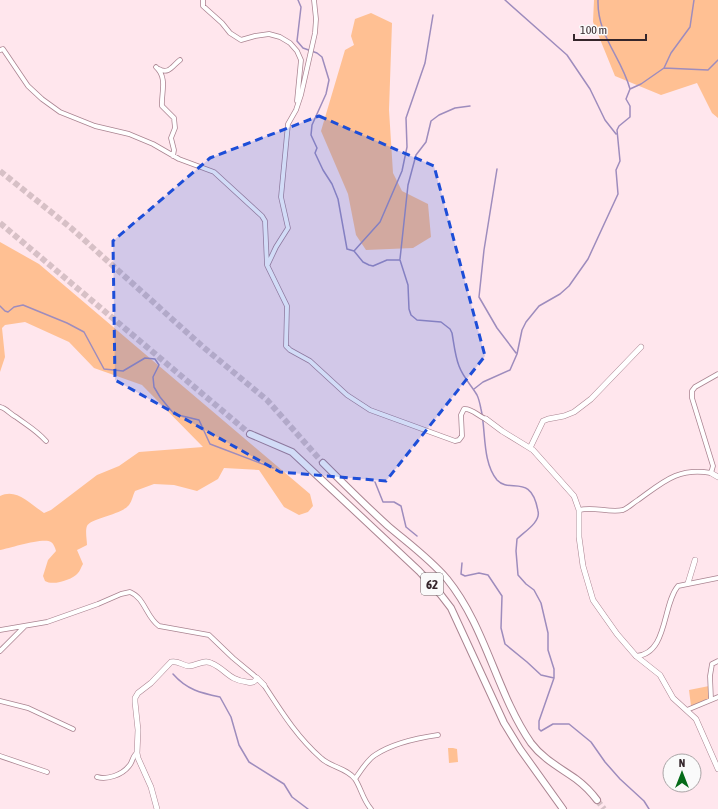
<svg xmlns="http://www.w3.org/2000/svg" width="718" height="809" viewBox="0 0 718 809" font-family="'Asap Condensed',sans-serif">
<rect width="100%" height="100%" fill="#ffe6ed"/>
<path fill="#ffc093" d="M594 0H718V118L712 113 697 83 661 95 615 76 593 22Z
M371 13 392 23 389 110 393 173 402 191 428 204 431 237 413 248 366 250 356 235 348 194 321 131 345 50 354 45 351 36 355 19Z
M0 242 39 264 310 494 313 506 308 512 299 515 284 507 259 470 224 468 218 479 197 491 174 485 154 484 135 491C133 495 132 501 129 505 121 515 91 518 87 526 85 531 87 540 87 545L77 550 83 564C81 567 80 571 78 573 72 580 53 586 45 581L43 576 48 560 56 551C55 548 54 544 51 542 44 537 10 548 0 550V496C17 488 30 504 44 513L51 510 97 475 119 466 139 452 203 447 142 385 94 368 69 342 25 322 5 325 2 328 5 357 0 372Z
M709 686 710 698 691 706 689 690Z
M448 748H453L457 749 458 762 449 763Z"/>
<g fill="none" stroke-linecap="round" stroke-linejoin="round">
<path stroke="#9e8cbd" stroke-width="1.5" d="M298 0 301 7 297 41 303 48 317 53 322 57 329 80 326 94 312 125 311 135 317 148 315 153 323 170 332 184 338 199 347 249 354 251 363 262 369 265 373 266 387 260H400L408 285 409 309 411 315 417 320 441 322 450 329 452 333C454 344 455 356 459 366 463 377 471 385 477 395 479 399 480 404 481 409 486 430 482 462 497 480 510 494 531 472 538 511 541 522 524 532 517 539L516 551 518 575 526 584 534 590 541 603 548 633V650L554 669V678L539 721V729L541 731 553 724H569L591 742 605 762 620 779 644 801 649 809
M505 0 567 55 590 89 605 120 616 134
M598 0C597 36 621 56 630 89
M664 68 671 53 690 27 694 0
M497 169 484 250 479 297 497 328 516 353
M354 251 380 222 402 171 407 147 406 118 425 63 433 15
M400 259 408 185 416 155 426 142 431 121 439 115 455 108 470 106
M0 306 5 311 8 312 14 307 23 305 67 323 84 332 104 369 123 371 145 358 155 359 159 365 153 377 154 387 160 397 174 414 199 420 210 444 273 468
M474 389 483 382 510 370 517 354 522 330 526 322 539 306 560 294 569 286 588 259 618 194 616 170 620 161 617 130 619 126 630 117V106L626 99 630 89 641 84 664 68 708 70 718 60
M375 482 383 502H394L401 506 406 527 417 536
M462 563 461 574 465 576 479 573 488 575 502 596 501 628 505 644 527 662 541 675 554 678
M173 674C187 690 201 693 220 697L231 717 239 745 249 762 284 784 292 797 308 809"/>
<path stroke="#d7c0c6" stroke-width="6" stroke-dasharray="6 3" stroke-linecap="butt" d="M0 171 71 228 202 346 267 400 323 463
M0 223 250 434
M597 800 604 809"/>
<g stroke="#aa8491" stroke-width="5.5">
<path id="minor" d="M203 0V6L222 23 230 33 241 40 255 36 269 34 280 37 290 43 297 51 301 60 297 101
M0 50 3 49 28 86 42 99 60 112 95 126 129 134 153 144 179 159 214 172 262 216 265 221 267 265 287 306 286 346 290 350 310 361 347 395 370 410 455 441 459 440 462 436 461 415 464 409C472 408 479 417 486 419
M156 67C168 78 161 93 162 106L174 118 175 128 171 138 174 150 173 156
M159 69C169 75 173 65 180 60
M268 264 276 247 288 228 281 197 288 124 296 110 301 95 315 33 316 19 314 0
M0 407C6 408 10 414 16 417 28 426 36 430 46 441
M579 510C594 506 608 513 623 510 628 508 633 503 638 500 663 482 678 467 711 473L713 466 692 398V391L695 387 718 374
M0 630 47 622 98 604 121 594 130 592C145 598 146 617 159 626L209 635 233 658 257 678
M0 651 25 626
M636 656C668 654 662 605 678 586L718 578
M264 685C281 711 297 737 321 758 330 767 347 768 355 779 361 788 363 800 371 809
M711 699 710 676 712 664 718 661
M0 701 28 708 73 729
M687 710 718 697
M0 756 47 772
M97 777C107 780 122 775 129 766 133 762 132 756 137 753
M355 779C360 772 367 760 375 755 393 743 417 738 438 735"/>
</g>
<g stroke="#aa8491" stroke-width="6">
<path id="tertiary" d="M486 419 502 431 533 450 574 496 579 510V537L583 566 593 600 617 634 636 656 660 675 673 698 696 719 718 769
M530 448 543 421 548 419 564 416 574 412 591 399 641 347
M711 473 718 477
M688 583 695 560
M157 809 151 787 138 758 137 753 138 730 135 702V698L138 693 151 683 171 662C178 660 183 666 189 666 196 666 204 659 211 663 226 669 228 680 247 682 252 683 254 683 257 678L264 685"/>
</g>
<g stroke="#aa8491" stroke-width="8">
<path id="trunk" d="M250 434 292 452 419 571 441 595 451 608 504 723 520 749 563 809
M323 463C344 484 366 506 388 526 408 543 430 559 447 579 486 627 496 692 531 743 543 759 559 767 576 779 584 785 591 792 597 800"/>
</g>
<use href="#minor" stroke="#fff" stroke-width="4"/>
<use href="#tertiary" stroke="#fff" stroke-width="5"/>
<use href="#trunk" stroke="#fff" stroke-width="6"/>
</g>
<path fill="#1d4ed8" fill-opacity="0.2" stroke="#1d4ed8" stroke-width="3" stroke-dasharray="8 5" stroke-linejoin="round" d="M319 116 434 166 485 356 386 481 280 472 115 380 113 241 210 158Z"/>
<g text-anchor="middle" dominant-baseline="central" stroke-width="4" stroke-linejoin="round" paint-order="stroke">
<rect fill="#fafafa" stroke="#706669" stroke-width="1" x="421" y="573" width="22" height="22" rx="3"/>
<g font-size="13" font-weight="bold" fill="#35262b">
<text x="432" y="584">62</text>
</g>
</g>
<g transform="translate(682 773)"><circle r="19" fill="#fafafa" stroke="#aba5a7"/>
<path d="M0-3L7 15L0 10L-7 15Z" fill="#056b19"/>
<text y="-6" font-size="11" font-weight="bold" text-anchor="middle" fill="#35262b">N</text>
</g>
<path d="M574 34v6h72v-6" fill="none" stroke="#35262b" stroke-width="2"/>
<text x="580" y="34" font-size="12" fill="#35262b" stroke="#fafafa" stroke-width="3" paint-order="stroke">100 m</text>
</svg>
